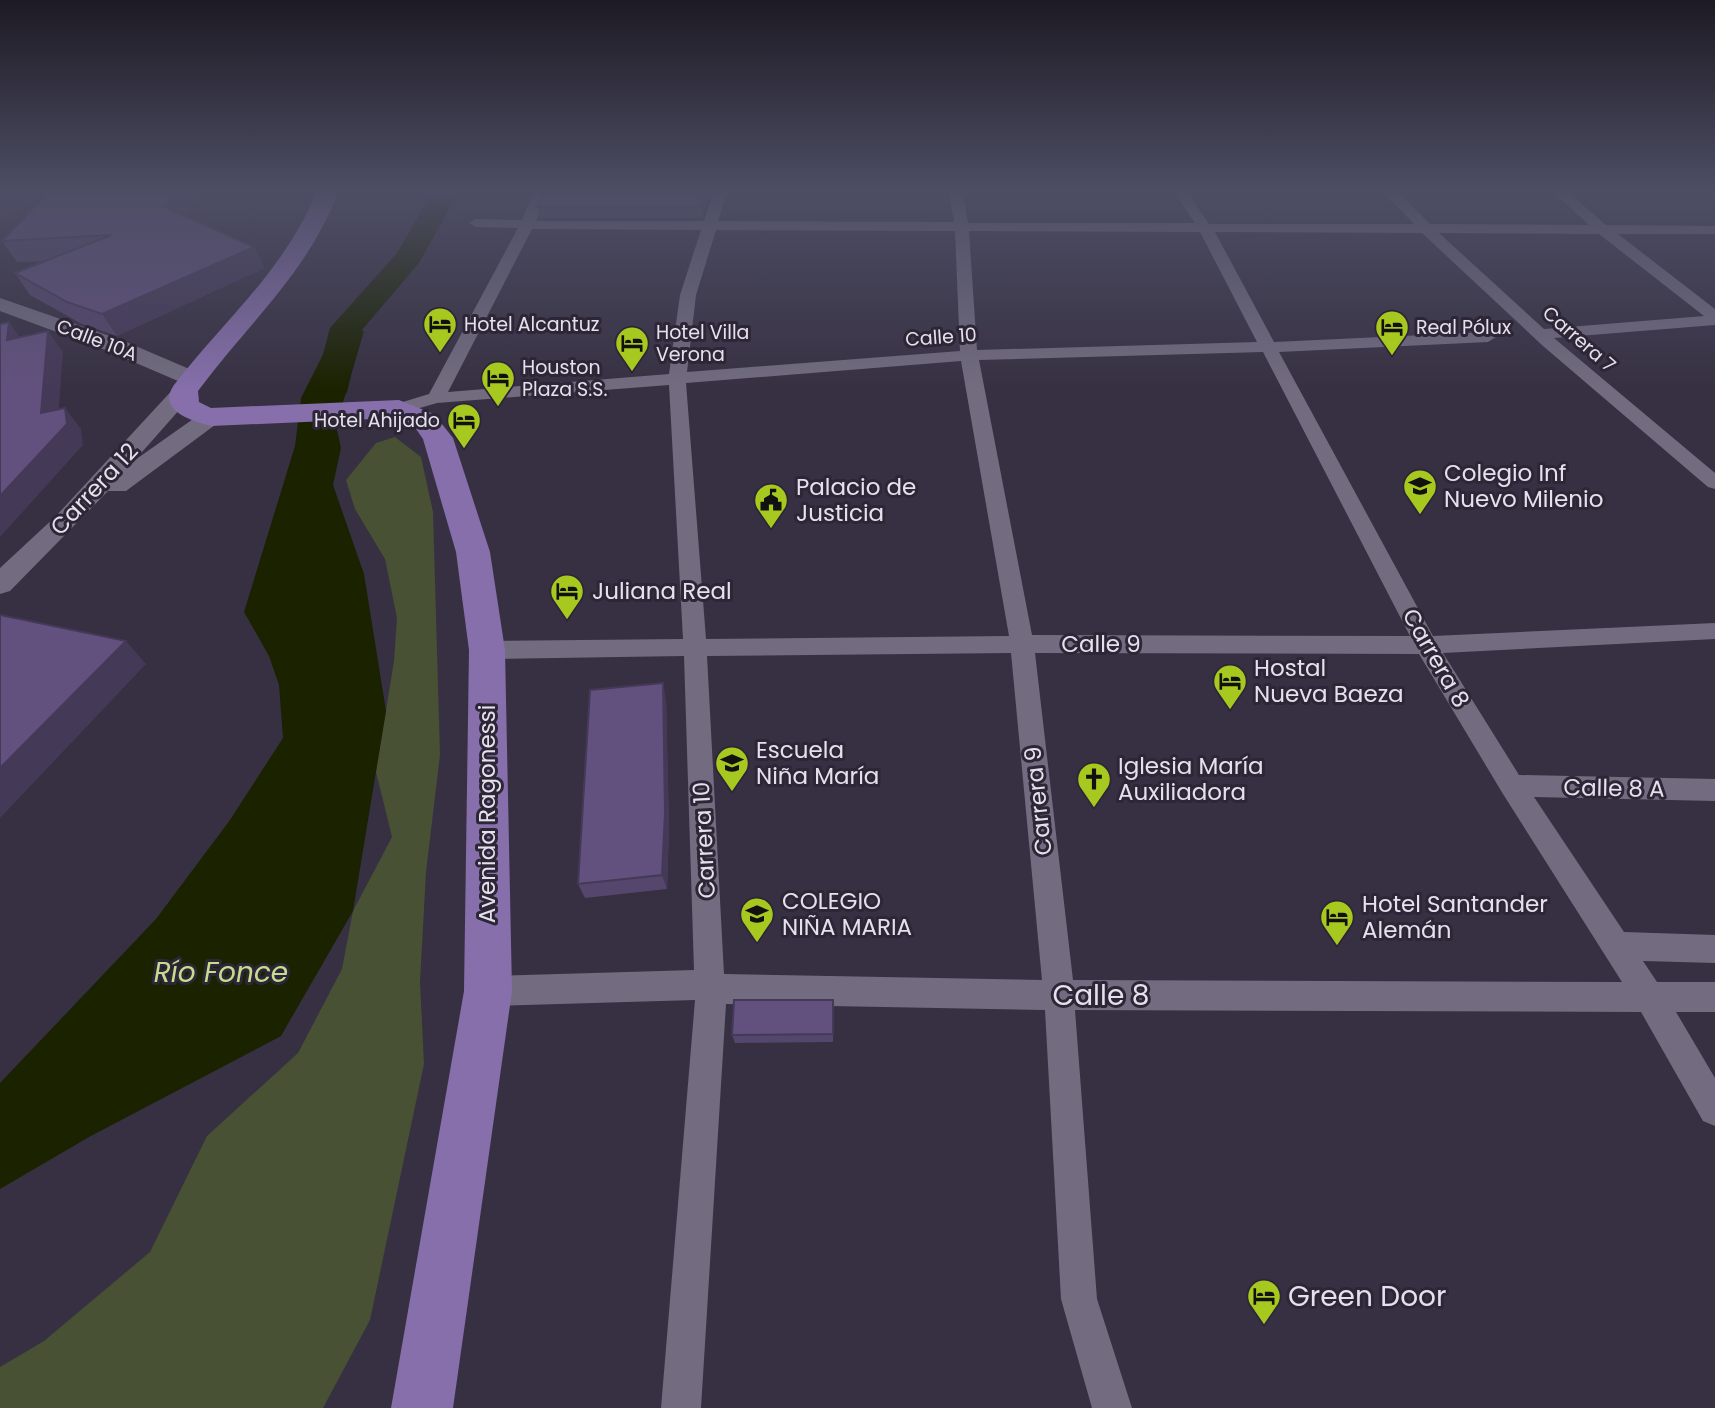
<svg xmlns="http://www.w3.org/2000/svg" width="1715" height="1408" viewBox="0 0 1715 1408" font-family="Poppins,sans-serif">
<rect width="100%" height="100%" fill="#373042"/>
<path fill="#485133" d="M395 437 421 457 433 512 440 755 426 872 420 982 424 1064 370 1320 323 1408H0V1367L44 1341 150 1252 207 1136 298 1053 342 969 353 911 392 837 376 772 394 661 397 618 385 559 355 509 346 480 376 443Z"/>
<path fill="#1a2200" d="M346 328 364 331 336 426 341 448 333 485 364 574 386 711 353 911 281 1036 89 1137 0 1189V1083L156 919 230 820 283 738 279 685 269 656 244 612 295 446 301 398 334 333Z"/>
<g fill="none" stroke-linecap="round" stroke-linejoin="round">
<path fill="#1a2200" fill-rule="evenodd" d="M432 193H458L419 263 362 330 347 392 342 399 330 402 318 399 313 392 330 328 397 253Z"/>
<path fill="#736c80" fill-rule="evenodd" d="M533 193H547L536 221H704L713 193H727L718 221 954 222 949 193H963L968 223H1195L1174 193H1188L1209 224H1414L1384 193H1399L1430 224 1589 225 1554 193H1569L1606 225 1715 226V234H1618L1715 309V325L1554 338 1715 473V489L1708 487 1543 346 1422 233 1215 232 1274 342 1488 332 1496 337 1488 342 1279 352 1433 636 1715 623V639L1443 653 1519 775 1715 779V801L1534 797 1624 932 1715 935V963L1643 961 1657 982H1715V1012H1676L1715 1078V1126L1703 1121 1641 1012 1075 1010 1097 1299 1132 1408H1092L1061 1299 1045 1010 726 1004 701 1408H661L695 1000 488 1006 477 1001 473 991 477 981 488 976 694 970 684 656 487 659 479 656 475 650 479 644 487 641 683 639 669 385 437 403 399 414 390 409 393 405 429 394 518 228 476 227 469 223 476 219 522 220ZM532 229 701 230 680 295 669 374 448 392ZM716 230 955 231 960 351 687 372 696 295ZM969 231 1200 232 1257 342 977 350ZM1439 233 1599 234 1704 316 1544 329ZM1263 352 1410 636 1032 635 979 360ZM961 361 1009 636 706 639 686 383ZM1011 653 1042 980 724 974 707 656ZM1035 653 1419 654 1503 794 1622 982 1073 980Z"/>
<path fill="#736c80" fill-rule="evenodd" d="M0 298 124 341 201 374 204 379 201 384H185L108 351 0 311Z
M184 384 192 386 196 391 135 460 203 412H219L223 417 219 422 126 491H108L10 591 0 594V568L56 516 176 386Z"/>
<path fill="#866fab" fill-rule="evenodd" d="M316 193H338C306 275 248 323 198 391L199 402 211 408 399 400 434 414 453 438 490 552 505 650 512 991 453 1408H391L464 991 469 650 456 552 423 439 414 426 395 418 211 426C193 421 156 411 174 385 225 319 283 272 316 193Z"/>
</g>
<path fill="#54466c" d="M710 193 702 218H540L537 207Z
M185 216 254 247 264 268 117 336 82 324 30 295 15 273 46 261 17 262 2 241Z
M666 699 669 827 667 889 585 898 578 884Z
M833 1000V1042L735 1043 732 1035Z"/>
<path fill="#453958" d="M0 193H47L0 222Z
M176 193H204L175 228 164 207Z
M705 193H710L702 218 701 207Z
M254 247 264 268 117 336 102 314Z
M9 322 24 343 7 340Z
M48 331 63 352 57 434 41 413Z
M65 408 81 429 83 445 0 537V496Z
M126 641 146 664 0 818V768Z
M663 683 666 699 669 827 667 889 662 875Z"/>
<path fill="#62517e" stroke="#453958" stroke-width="2" d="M48 193H176L164 207 254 247 102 314 67 302 15 273 111 235 2 241Z
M544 193H705L701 207H537Z
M9 322 7 340 48 331 41 413 65 408 67 424 0 496V324Z
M0 615 126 641 0 768Z
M663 683 665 812 662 875 578 884 590 690Z
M734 1000H833V1034L732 1035Z"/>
<linearGradient id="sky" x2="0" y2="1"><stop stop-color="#1e1a24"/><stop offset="0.49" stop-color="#4d4e65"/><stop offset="1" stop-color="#4d4e65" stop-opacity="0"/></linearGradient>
<rect width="1715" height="390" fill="url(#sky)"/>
<defs>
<g id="hotel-pin" transform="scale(1.75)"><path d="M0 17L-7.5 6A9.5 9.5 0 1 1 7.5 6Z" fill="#a7c81f" stroke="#2d2637"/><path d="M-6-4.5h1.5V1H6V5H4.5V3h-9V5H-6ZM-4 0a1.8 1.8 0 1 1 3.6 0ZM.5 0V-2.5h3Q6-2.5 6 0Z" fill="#111"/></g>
<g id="school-pin" transform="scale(1.75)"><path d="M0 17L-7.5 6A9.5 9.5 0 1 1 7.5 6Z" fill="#a7c81f" stroke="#2d2637"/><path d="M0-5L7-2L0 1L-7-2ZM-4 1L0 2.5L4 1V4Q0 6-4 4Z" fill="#111"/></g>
<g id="civic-pin" transform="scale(1.75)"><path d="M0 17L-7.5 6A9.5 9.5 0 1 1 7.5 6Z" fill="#a7c81f" stroke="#2d2637"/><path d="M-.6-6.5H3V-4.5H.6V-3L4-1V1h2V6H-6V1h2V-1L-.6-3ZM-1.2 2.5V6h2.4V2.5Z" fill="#111"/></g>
<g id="church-pin" transform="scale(1.75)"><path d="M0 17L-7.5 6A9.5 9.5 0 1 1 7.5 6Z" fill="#a7c81f" stroke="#2d2637"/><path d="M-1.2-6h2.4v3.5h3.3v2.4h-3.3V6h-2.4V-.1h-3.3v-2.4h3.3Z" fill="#111"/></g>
</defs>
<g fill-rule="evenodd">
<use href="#hotel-pin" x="440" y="324"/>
<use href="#hotel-pin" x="1392" y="327"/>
<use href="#hotel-pin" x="632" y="343"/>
<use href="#hotel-pin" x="498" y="378"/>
<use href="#hotel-pin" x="464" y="420"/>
<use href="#school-pin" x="1420" y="486"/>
<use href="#civic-pin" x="771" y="500"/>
<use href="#hotel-pin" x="567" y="591"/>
<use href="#hotel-pin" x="1230" y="681"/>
<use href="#school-pin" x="732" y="763"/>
<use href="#church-pin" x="1094" y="779"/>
<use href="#school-pin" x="757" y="914"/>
<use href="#hotel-pin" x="1337" y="917"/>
<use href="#hotel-pin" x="1264" y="1296"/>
</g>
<g text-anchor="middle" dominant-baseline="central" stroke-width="6" stroke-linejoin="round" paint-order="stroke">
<g font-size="19" fill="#e4e1ec" stroke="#2d2637" text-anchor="start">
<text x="464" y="324">Hotel Alcantuz</text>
<text x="1416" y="327">Real Pólux</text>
<text x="656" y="332">Hotel Villa<tspan x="656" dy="22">Verona</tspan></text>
<text x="522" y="367">Houston<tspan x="522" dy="22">Plaza S.S.</tspan></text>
<text x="440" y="420" text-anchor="end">Hotel Ahijado</text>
</g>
<g font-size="19" fill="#e4e1ec" stroke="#2d2637">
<text transform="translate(941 337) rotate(-4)">Calle 10</text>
<text transform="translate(1579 339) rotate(41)">Carrera 7</text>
<text transform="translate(97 340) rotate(21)">Calle 10A</text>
</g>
<g font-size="23" fill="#e4e1ec" stroke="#2d2637" text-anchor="start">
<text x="1444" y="473">Colegio Inf<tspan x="1444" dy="26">Nuevo Milenio</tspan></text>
<text x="796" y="487">Palacio de<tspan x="796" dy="26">Justicia</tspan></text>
<text x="592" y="591">Juliana Real</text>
<text x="1254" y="668">Hostal<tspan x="1254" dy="26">Nueva Baeza</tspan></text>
<text x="756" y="750">Escuela<tspan x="756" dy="26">Niña María</tspan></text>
<text x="1118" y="766">Iglesia María<tspan x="1118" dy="26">Auxiliadora</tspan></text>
<text x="782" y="901">COLEGIO<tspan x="782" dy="26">NIÑA MARIA</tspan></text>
<text x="1362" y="904">Hotel Santander<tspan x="1362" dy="26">Alemán</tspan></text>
</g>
<g font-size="23" fill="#e4e1ec" stroke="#2d2637">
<text transform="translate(94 489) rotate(-47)">Carrera 12</text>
<text x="1101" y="644">Calle 9</text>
<text transform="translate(1436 658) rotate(60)">Carrera 8</text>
<text transform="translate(1614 788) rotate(1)">Calle 8 A</text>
<text transform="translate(1038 801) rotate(-96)">Carrera 9</text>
<text transform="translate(487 814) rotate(-90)">Avenida Ragonessi</text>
<text transform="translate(704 840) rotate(-93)">Carrera 10</text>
</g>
<g font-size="28" font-style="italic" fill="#c6db8e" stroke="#2d2637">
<text x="221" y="972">Río Fonce</text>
</g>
<g font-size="28" fill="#e4e1ec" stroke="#2d2637">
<text x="1101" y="995">Calle 8</text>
</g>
<g font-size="28" fill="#e4e1ec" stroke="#2d2637" text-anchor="start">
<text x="1288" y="1296">Green Door</text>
</g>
</g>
</svg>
